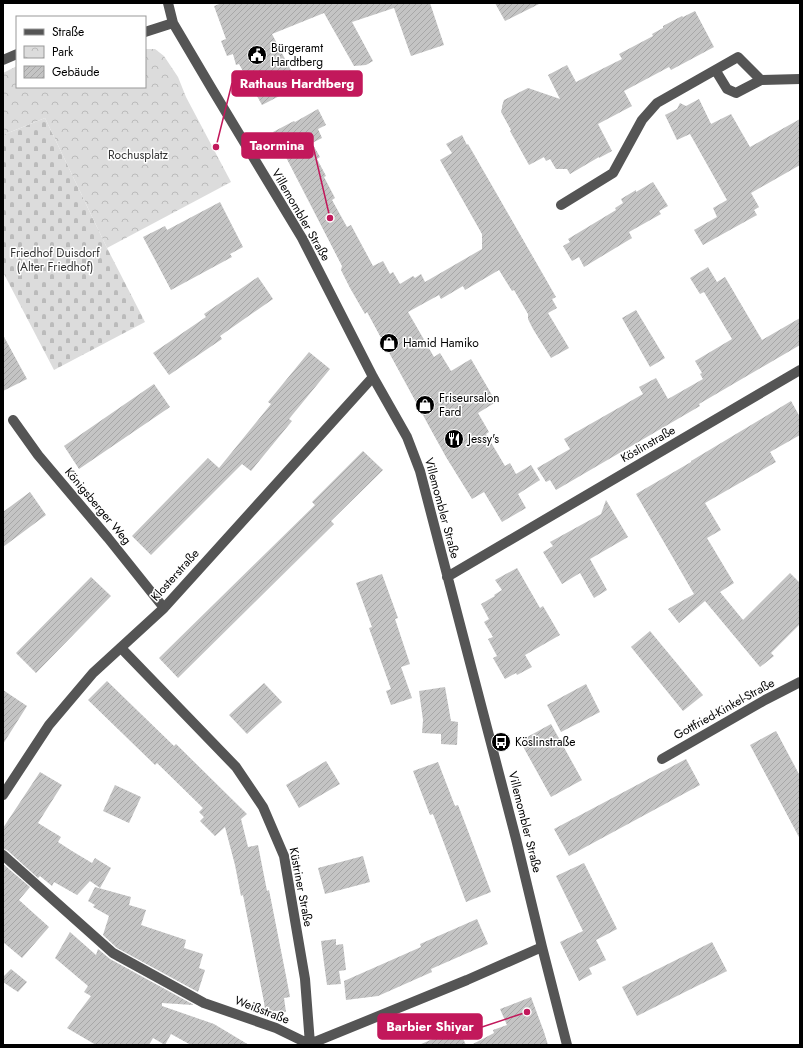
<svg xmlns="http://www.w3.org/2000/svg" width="803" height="1048" viewBox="0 0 803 1048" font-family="Jost,sans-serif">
<defs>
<pattern id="cemetery-stones" width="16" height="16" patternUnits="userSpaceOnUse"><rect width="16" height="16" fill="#dcdcdc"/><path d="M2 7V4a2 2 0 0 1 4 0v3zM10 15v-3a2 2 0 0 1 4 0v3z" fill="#bbb"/></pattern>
<pattern id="park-crowns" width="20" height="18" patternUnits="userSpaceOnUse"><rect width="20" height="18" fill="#dcdcdc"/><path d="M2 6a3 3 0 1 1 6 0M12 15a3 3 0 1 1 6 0" fill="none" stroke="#bbb"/></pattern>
<pattern id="building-hatch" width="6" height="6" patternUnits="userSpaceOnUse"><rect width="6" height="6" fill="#c4c4c4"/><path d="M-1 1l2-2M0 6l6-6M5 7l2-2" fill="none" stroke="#a7a7a7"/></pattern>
</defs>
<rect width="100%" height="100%" fill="#fff"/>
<path fill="url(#cemetery-stones)" d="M45 118 107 248 145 322 54 370 3 272V135Z"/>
<path fill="url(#park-crowns)" d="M145 49H155L164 56 178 77 186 97 231 182 107 248 45 118 3 135V73L17 66V87H145Z"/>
<path fill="url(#building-hatch)" d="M222 3H430L444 45 411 56 394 8 352 22 373 61 366 65 354 66 324 13 272 34 299 86 262 105 239 64 236 65 233 54 227 56 221 41 226 39 214 6Z
M495 3H541L505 21Z
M695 11 714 47 671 70 669 67 624 91 632 106 598 124 612 151 599 158V157L570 174 567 169H556L550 159 546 161 544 157 529 165 510 131 511 130 501 112 502 108V106L504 100 528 88 560 99 548 75 567 65 576 82 622 59 619 54 653 36 652 34 663 28V26L682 16 683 17Z
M699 99 711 124 731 114 750 147 800 119V165L751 193 759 207 754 210 757 215 703 245 694 230 717 217 713 208 727 200 690 134 677 140 665 115 677 109 680 103 686 106Z
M318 109 326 125 318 129 322 138 312 143 320 157 317 159 326 176 324 177 335 198 332 200 347 227 351 225 373 266 383 261 390 274 393 272 400 284 413 276 415 278 421 274 425 282 482 249V234L440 160 452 153 446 144 462 135 467 145 468 144 556 297 552 299 557 308 548 313 569 348 551 358 533 329 528 319V314L514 290 512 291 499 270 465 290 463 286 441 299 439 295 408 312 434 357 440 353 451 371 471 359 496 402 478 413 489 432 486 434 505 466 510 463 516 474 531 465 540 480 518 494 526 508 502 522 484 492 472 499 446 457 430 428 367 312 365 314 350 288 341 270 342 266 273 132 294 121 295 122Z
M653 182 668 206 659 211 661 214 629 232 632 238 584 267 579 257 572 261 563 246 570 242 568 239 616 210 615 208 623 203 621 199 636 190V192Z
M220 202 243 247 230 254 232 257 171 290 143 237 165 226 167 230Z
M708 267 717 282 725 277 762 340 800 318V345L699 404 700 406 556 490 550 480 546 482 537 468 570 449 564 439 643 394 639 387 656 378 668 399 703 379 700 374 702 373 695 361 732 339 704 292 700 294 690 278Z
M258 277 273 299 220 336 222 339 169 375 153 353 206 317 204 314Z
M636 310 665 358 650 367 622 318Z
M3 335 27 379 3 391Z
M309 352 330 369 289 419 292 421 251 471 242 464 151 555 132 536 208 458 219 468 271 404 268 402Z
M154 384 170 407 79 469 64 446Z
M791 401 800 417V435L770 452 776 462 705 503 721 530 707 538 734 583 720 592 743 620 790 573 800 583V624L771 653 774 656 760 667 705 601 679 623 668 609 694 594 636 494 691 462V461Z
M363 451 383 470 331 521 334 524 178 678 159 658 315 505 312 502Z
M30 492 46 515 3 547V512Z
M606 500 628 537 590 559 607 590 594 598 580 573 562 584 543 552 553 546 550 542 601 514Z
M517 568 540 608 543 606 560 635 525 655 532 667 517 675 516 673 505 679 493 658 497 656 488 639 493 637 484 622 489 619 481 604 495 596 494 595 502 590 495 580Z
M382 574 398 618 395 619 410 664 401 667 412 698 391 705 386 691 391 689 369 628 372 627 356 583Z
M91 577 111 596 36 673 16 653Z
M650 631 703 695 683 711 631 647Z
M107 681 174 746 176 744 247 814 241 819 248 847 258 845 267 891 269 890 286 976 290 997 284 998 286 1012 265 1010 264 1002 243 895 241 896 235 865 225 827 215 836 200 821 204 817 199 812 203 808 157 763 155 765 88 700Z
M264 683 282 702 247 734 229 715Z
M586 684 600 712 561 732 547 705Z
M445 687 451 721 458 722 457 745 441 744V734L422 733 423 720 419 691Z
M3 690 27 706 3 744Z
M551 724 582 780 551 797 520 741Z
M776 731 800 776V839L750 745Z
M686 759 700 785 569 856 554 829Z
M326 761 340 784 299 808 286 785Z
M438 762 455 806 458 805 468 831 491 892 466 902 433 814 430 815 413 771Z
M40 772 62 785 38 823 61 837 58 842 72 851 92 863 95 858 111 868 100 888 90 881 77 895 54 882 52 886 40 876 38 878 7 850 3 849V828Z
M115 785 141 797 129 823 103 811Z
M363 856 370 882 325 894 318 868Z
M584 863 617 929 596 940 606 960 589 968 592 974 579 981 560 942 583 931 556 876Z
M3 864 30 887 19 900 49 927 22 958 3 942Z
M95 887 131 897 129 905 146 910 141 925 186 940 184 948 203 954 199 968 205 970 198 992 117 948 103 935 109 916 93 907 95 905 88 901Z
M477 919 488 944 431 969 432 972 378 996 346 1000 344 981 421 947 420 944Z
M70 932 96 955 98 949 110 959 194 1005 162 1003V1006L214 1024 249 1045H191L171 1034 165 1045 153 1038 149 1045H96L67 1028 91 996 84 992 88 986 55 958Z
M336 939V945L343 944 346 970 339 971 341 984 327 985 321 941Z
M712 942 727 971 637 1016 622 987Z
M11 969 27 982 18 992 3 982V977Z
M531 997 544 1032 548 1045H471L494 1033 493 1030 507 1025 500 1009Z
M458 1028 466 1045H419Z"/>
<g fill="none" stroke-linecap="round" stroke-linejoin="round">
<path stroke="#555" stroke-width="10" d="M168 3 173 23 212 89 302 238 373 377 407 437 420 471 516 839 542 947 567 1045
M145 32 173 23
M3 60 17 54
M716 71 727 89 736 93 761 80
M561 205 613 173 642 120 657 103 738 57 761 80 800 79
M13 420 38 455 108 538 164 608
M447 577 800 370
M121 648 236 767 263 807 284 856 305 979 310 1044
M662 759 765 700 800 682
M3 795 49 725 93 673 164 608 373 377
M3 855 113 953 204 1003 276 1028 311 1045
M310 1044 467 980 542 947"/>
</g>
<defs>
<g id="civic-disc" transform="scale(1)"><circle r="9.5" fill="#000" stroke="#fff"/><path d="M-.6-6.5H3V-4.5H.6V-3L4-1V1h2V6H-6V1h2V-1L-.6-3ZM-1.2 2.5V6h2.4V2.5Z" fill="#fff"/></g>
<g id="shop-disc" transform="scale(1)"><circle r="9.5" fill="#000" stroke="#fff"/><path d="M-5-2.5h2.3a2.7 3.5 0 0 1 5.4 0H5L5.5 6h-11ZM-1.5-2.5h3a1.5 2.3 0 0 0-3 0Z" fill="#fff"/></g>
<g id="restaurant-disc" transform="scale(1)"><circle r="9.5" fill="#000" stroke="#fff"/><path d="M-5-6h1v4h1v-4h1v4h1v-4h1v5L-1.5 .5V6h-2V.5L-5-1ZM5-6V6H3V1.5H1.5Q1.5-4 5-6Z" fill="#fff"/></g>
<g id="bus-disc" transform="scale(1)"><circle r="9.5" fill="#000" stroke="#fff"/><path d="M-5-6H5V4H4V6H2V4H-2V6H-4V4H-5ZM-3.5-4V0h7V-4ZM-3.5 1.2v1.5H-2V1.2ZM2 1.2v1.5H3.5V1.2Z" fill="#fff"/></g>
</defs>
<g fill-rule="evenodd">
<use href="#civic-disc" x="257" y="55"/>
<use href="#shop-disc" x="389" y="343"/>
<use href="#shop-disc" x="425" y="405"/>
<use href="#restaurant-disc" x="454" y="439"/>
<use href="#bus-disc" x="501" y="742"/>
</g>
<g text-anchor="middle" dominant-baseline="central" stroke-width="3" stroke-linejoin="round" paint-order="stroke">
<g font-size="12" fill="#000" stroke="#fff" text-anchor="start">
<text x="271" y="48">Bürgeramt<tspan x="271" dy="14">Hardtberg</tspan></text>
<text x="403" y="343">Hamid Hamiko</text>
<text x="439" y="398">Friseursalon<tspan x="439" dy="14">Fard</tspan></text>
<text x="468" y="439">Jessy's</text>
<text x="515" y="742">Köslinstraße</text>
</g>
<g font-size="12" fill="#333" stroke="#fff">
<text x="138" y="155">Rochusplatz</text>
<text x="55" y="253">Friedhof Duisdorf<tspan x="55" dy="14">(Alter Friedhof)</tspan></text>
</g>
<g font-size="12" fill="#000" stroke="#fff">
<text transform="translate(301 215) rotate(60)">Villemombler Straße</text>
<text transform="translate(648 444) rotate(-30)">Köslinstraße</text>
<text transform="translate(98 506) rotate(50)">Königsberger Weg</text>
<text transform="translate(442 508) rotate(75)">Villemombler Straße</text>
<text transform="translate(175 575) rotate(-48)">Klosterstraße</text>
<text transform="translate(724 709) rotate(-29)">Gottfried-Kinkel-Straße</text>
<text transform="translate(525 822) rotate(76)">Villemombler Straße</text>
<text transform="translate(301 887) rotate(79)">Küstriner Straße</text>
<text transform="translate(262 1010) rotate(21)">Weißstraße</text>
</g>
</g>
<path fill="none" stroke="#c2185b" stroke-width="1.5" d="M216 147L232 83M330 218L313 146M527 1012L482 1027"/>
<g fill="#c2185b" stroke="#fff" stroke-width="1.5">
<circle cx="216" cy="147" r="4"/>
<circle cx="330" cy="218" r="4"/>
<circle cx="527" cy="1012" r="4"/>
</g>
<g fill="#c2185b" stroke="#c2185b" stroke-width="1.5">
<rect x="232" y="71" width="130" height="25" rx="4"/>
<rect x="242" y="133" width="71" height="25" rx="4"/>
<rect x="378" y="1014" width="104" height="25" rx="4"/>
</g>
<g font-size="13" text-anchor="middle" font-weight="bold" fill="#fff">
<text x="297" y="88">Rathaus Hardtberg</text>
<text x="277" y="150">Taormina</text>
<text x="430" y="1031">Barbier Shiyar</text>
</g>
<rect width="803" height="1048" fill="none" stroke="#000000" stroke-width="8"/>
<rect x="16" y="16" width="130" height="72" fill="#ffffff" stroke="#999999"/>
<rect x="24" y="29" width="20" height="6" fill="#555555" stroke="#999999"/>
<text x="52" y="36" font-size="12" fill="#000000">Straße</text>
<rect x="24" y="46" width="20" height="12" fill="url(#park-crowns)" stroke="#999999"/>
<text x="52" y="56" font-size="12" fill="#000000">Park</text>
<rect x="24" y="66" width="20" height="12" fill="url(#building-hatch)" stroke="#999999"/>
<text x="52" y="76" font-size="12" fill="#000000">Gebäude</text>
</svg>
